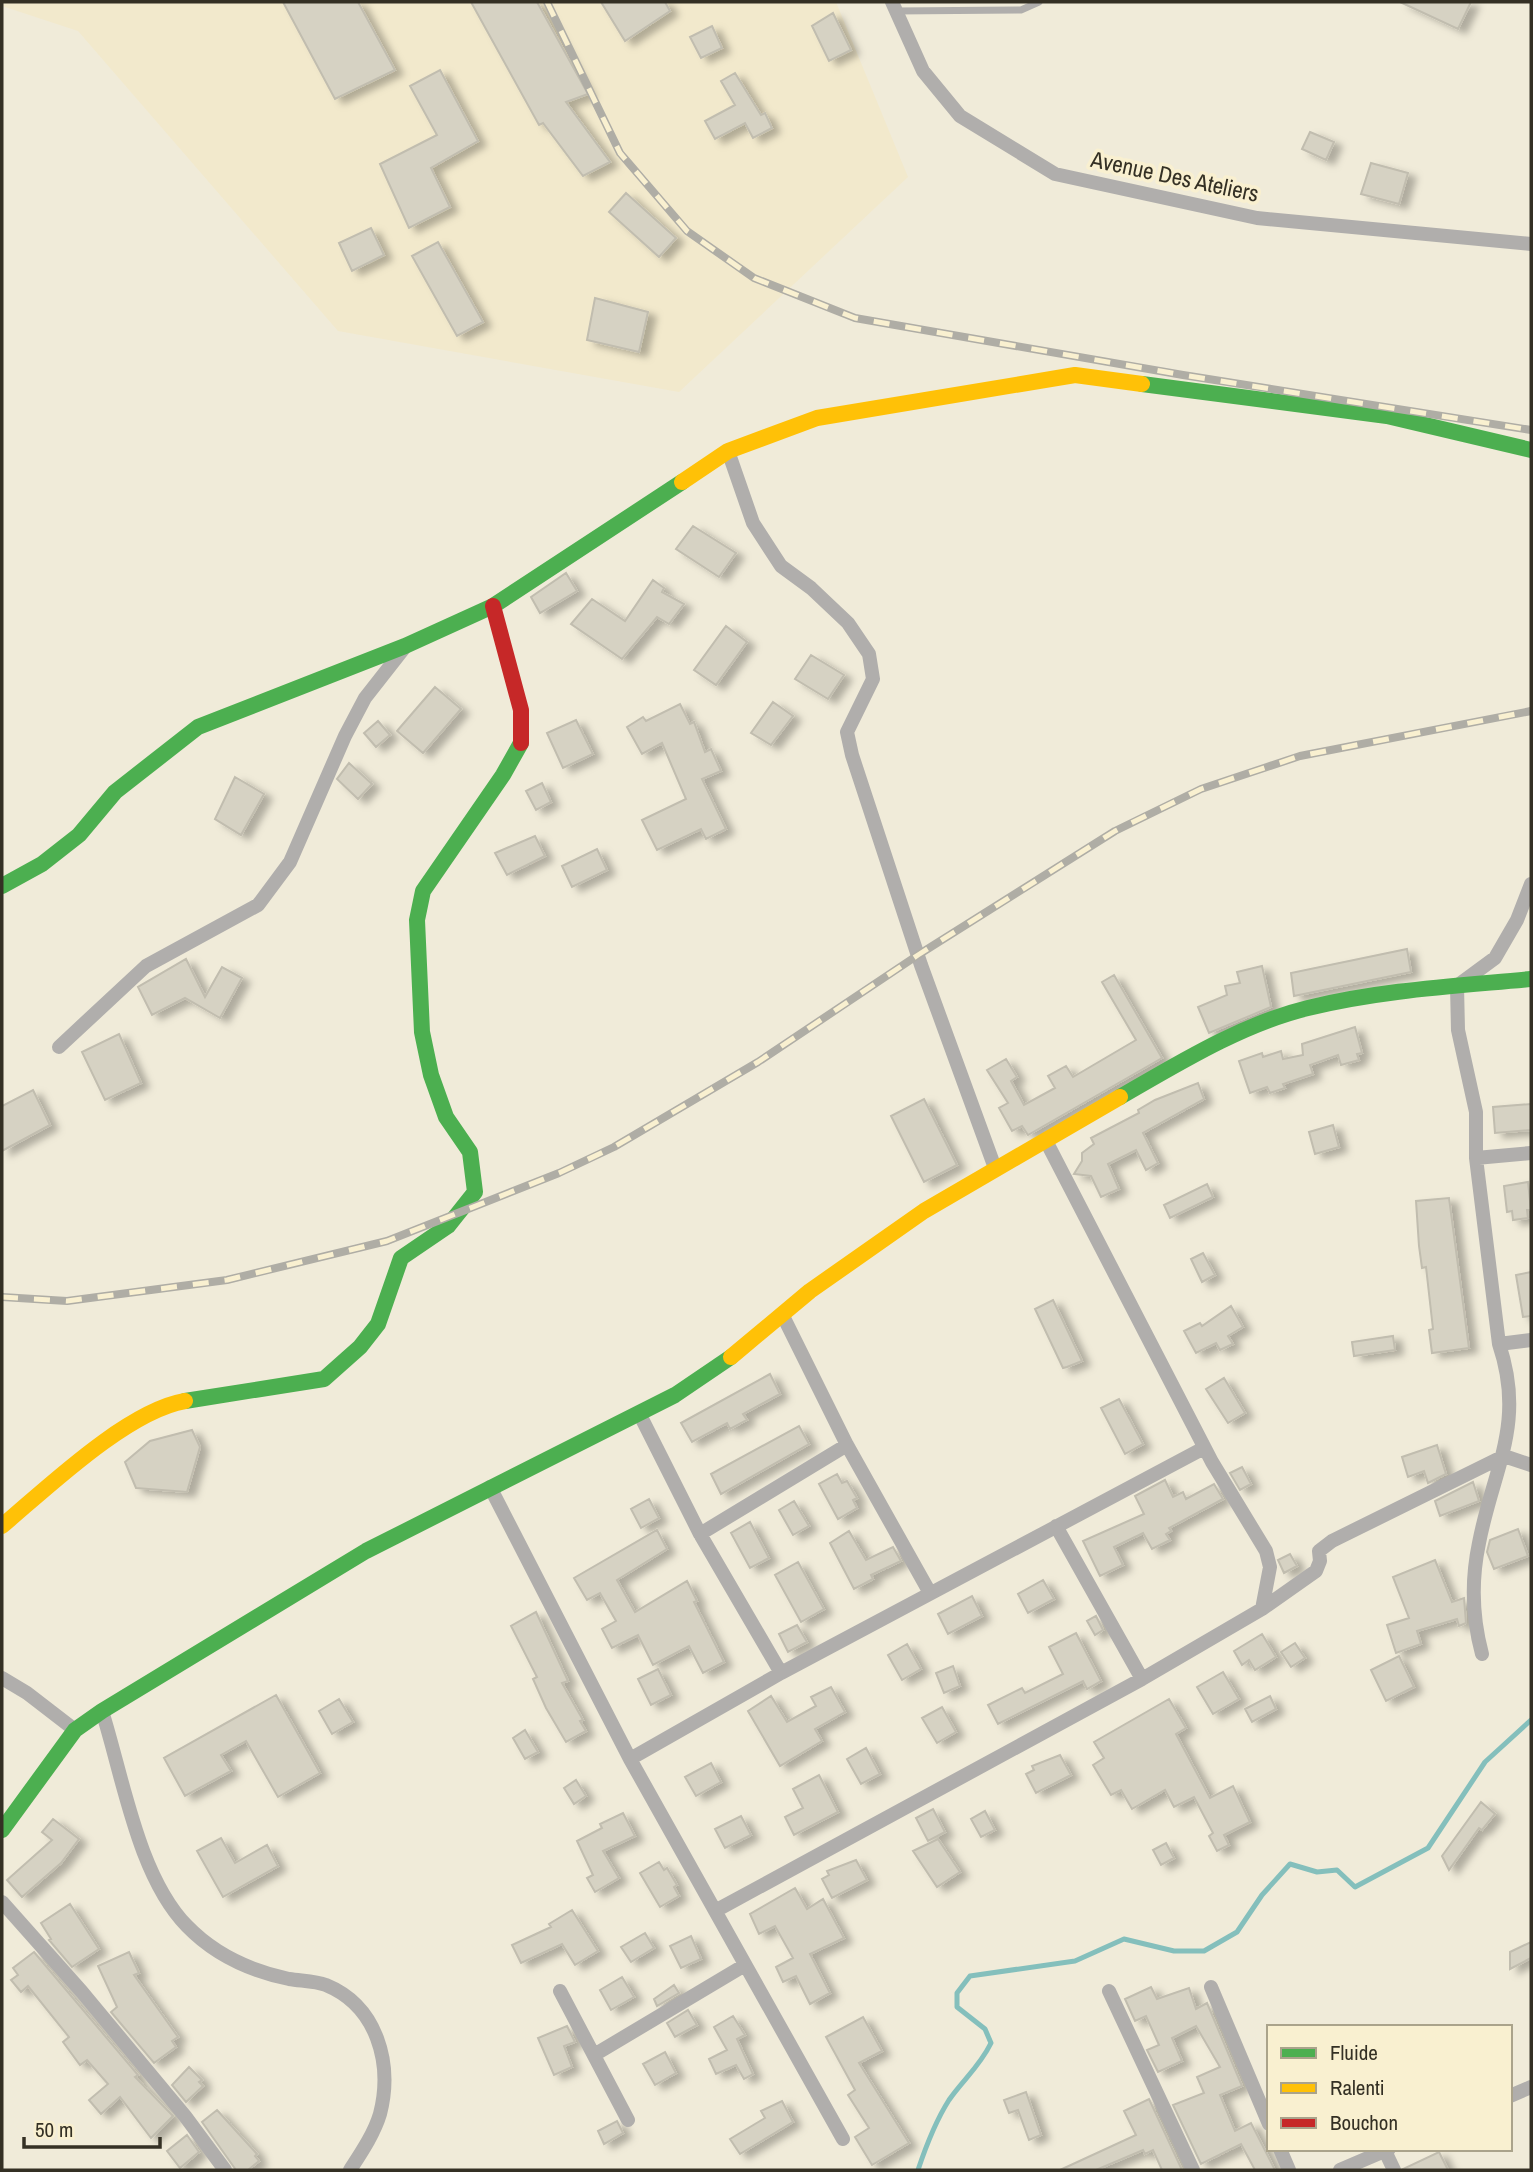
<svg xmlns="http://www.w3.org/2000/svg" width="1533" height="2172" viewBox="0 0 1533 2172" font-family="'Archivo Narrow',sans-serif">
<defs>
<filter id="shadow"><feDropShadow dx="8" dy="4.5" stdDeviation="3.5" flood-color="#0004"/></filter>
</defs>
<rect width="100%" height="100%" fill="#f0ebd9"/>
<path fill="#f2e9cc" d="M2 2H836L908 177 679 392 338 331 78 31 2 6Z"/>
<g fill="none" stroke-linecap="round" stroke-linejoin="round">
<path stroke="#84bfbc" stroke-width="5" d="M918 2170C926 2146 935 2122 949 2100 963 2080 980 2066 991 2043L985 2029 957 2007V1993L970 1976 1075 1961 1124 1939 1174 1951H1204L1237 1932 1262 1895 1290 1864 1317 1872 1337 1870 1355 1887 1428 1848 1485 1762 1531 1720"/>
</g>
<path fill="#d6d2c3" stroke="#c1bdaf" stroke-width="2" filter="url(#shadow)" d="M283 2H358L395 70 335 99Z
M471 2H537L588 94 566 102 610 162 583 176 543 123 539 125Z
M601 2H665L670 11 625 41Z
M1400 2H1471L1458 29Z
M833 13 851 50 829 61 812 26Z
M712 26 722 48 701 58 690 37Z
M440 70 478 141 431 168 450 207 409 228 380 164 437 135 410 86Z
M735 73 761 115 765 113 772 128 753 138 745 123 715 139 705 121 735 105 721 81Z
M1310 132 1334 142 1326 160 1302 149Z
M1371 163 1408 173 1399 204 1361 194Z
M626 193 676 238 659 257 609 212Z
M371 228 384 255 352 271 339 243Z
M438 242 483 322 457 336 412 256Z
M595 298 648 312 639 352 587 340Z
M693 526 736 553 719 577 676 549Z
M566 573 577 591 540 613 531 597Z
M653 580 664 588 662 592 684 604 669 624 657 617 622 659 571 624 592 599 625 621Z
M726 626 747 642 716 685 694 670Z
M811 655 844 675 828 699 795 679Z
M435 687 461 709 423 753 397 731Z
M773 702 793 716 771 745 751 733Z
M680 704 690 724 694 722 705 752 711 749 721 771 702 779 726 829 706 839 701 829 657 850 642 820 686 799 662 743 642 754 627 727 643 717 646 721Z
M576 720 593 754 563 768 547 733Z
M378 721 390 735 376 747 364 733Z
M349 763 372 784 358 799 337 779Z
M235 777 264 794 241 835 215 819Z
M542 783 551 802 536 810 526 791Z
M535 836 545 856 507 875 495 853Z
M597 849 607 870 572 887 562 866Z
M1407 949 1411 972 1294 996 1291 973Z
M186 959 205 997 222 967 242 978 220 1018 185 998 152 1015 138 987Z
M1262 966 1271 1007 1209 1033 1198 1007 1227 995 1225 986 1240 983 1237 972Z
M1114 975 1162 1058 1028 1135 1022 1126 1012 1131 999 1108 1008 1103 987 1070 1006 1059 1017 1077 1011 1081 1024 1105 1055 1088 1048 1076 1066 1066 1073 1077 1136 1040 1102 982Z
M1355 1027 1362 1053 1357 1054 1359 1060 1341 1065 1338 1055 1310 1065 1313 1074 1283 1084 1285 1088 1270 1093 1267 1087 1250 1093 1239 1061 1262 1053 1263 1057 1281 1051 1283 1059 1303 1055 1302 1044Z
M119 1034 141 1083 105 1100 82 1052Z
M1198 1083 1204 1099 1143 1133 1158 1163 1146 1170 1136 1150 1108 1164 1119 1189 1101 1197 1091 1176 1074 1174 1082 1161V1153L1094 1144 1091 1138 1139 1113 1138 1110 1155 1100Z
M33 1090 50 1125 2 1151V1106Z
M924 1099 957 1165 924 1182 891 1116Z
M1531 1104V1130L1495 1133 1493 1107Z
M1333 1125 1339 1147 1315 1154 1309 1132Z
M1528 1182 1531 1210H1527L1528 1218 1513 1220 1512 1211 1507 1212 1504 1186Z
M1207 1184 1213 1197 1170 1218 1164 1205Z
M1449 1198 1469 1348 1432 1353 1429 1330 1433 1329 1426 1267 1422 1268 1419 1246 1416 1201Z
M1203 1253 1215 1275 1202 1282 1191 1259Z
M1531 1272V1316L1523 1317 1516 1275Z
M1053 1300 1082 1361 1067 1367 1063 1368 1035 1309Z
M1231 1306 1243 1327 1228 1336 1233 1344 1220 1350 1216 1343 1196 1353 1184 1331 1200 1323 1202 1326Z
M1393 1336 1395 1350 1354 1356 1352 1342Z
M770 1374 780 1394 743 1414 747 1420 730 1429 727 1423 692 1442 681 1423Z
M1224 1378 1245 1413 1228 1423 1206 1389Z
M1119 1399 1143 1444 1125 1454 1101 1408Z
M799 1426 809 1444 721 1494 711 1474Z
M192 1430 200 1447 187 1492 136 1488 125 1462 150 1441Z
M1437 1445 1446 1474 1428 1483 1424 1471 1408 1477 1402 1457Z
M1242 1467 1251 1484 1240 1490 1230 1473Z
M837 1474 842 1483 847 1481 857 1498 853 1500 857 1508 838 1519 819 1484Z
M1165 1480 1173 1497 1183 1492 1186 1499 1214 1484 1223 1499 1169 1528 1171 1531 1166 1534 1170 1540 1152 1549 1143 1533 1114 1547 1123 1565 1100 1576 1083 1541 1144 1514 1135 1496Z
M1473 1482 1479 1501 1440 1516 1435 1501Z
M649 1499 659 1518 641 1528 631 1509Z
M794 1501 809 1526 793 1535 779 1510Z
M750 1522 769 1558 750 1568 731 1533Z
M1518 1529 1528 1556 1494 1569 1487 1552 1490 1540Z
M657 1530 667 1549 617 1580 635 1612 687 1581 697 1601 694 1602 724 1662 703 1673 689 1646 653 1665 638 1635 612 1648 602 1629 616 1621 600 1593 587 1600 574 1578Z
M849 1531 866 1560 893 1547 901 1561 871 1575 873 1579 854 1589 830 1543Z
M1290 1554 1297 1566 1284 1573 1278 1560Z
M1435 1560 1452 1602 1464 1598 1466 1623 1459 1626 1457 1619 1417 1631 1421 1644 1396 1653 1387 1625 1409 1618 1393 1577Z
M798 1562 824 1609 801 1622 775 1575Z
M1043 1580 1054 1599 1028 1613 1018 1594Z
M972 1596 982 1616 948 1634 938 1614Z
M536 1612 568 1681 562 1683 583 1720 580 1721 586 1731 566 1742 546 1708 533 1679 537 1677 511 1626Z
M1096 1616 1103 1630 1095 1635 1087 1621Z
M797 1625 807 1642 788 1652 779 1634Z
M1076 1633 1101 1681 1087 1689 1083 1681 998 1724 988 1705 1022 1688 1025 1693 1063 1674 1049 1647Z
M1262 1634 1276 1657 1255 1670 1249 1660 1242 1665 1234 1651Z
M1295 1643 1305 1658 1291 1667 1281 1652Z
M907 1644 921 1669 902 1680 888 1655Z
M1399 1656 1414 1687 1386 1701 1371 1670Z
M953 1666 960 1686 944 1693 936 1673Z
M658 1669 671 1695 651 1705 638 1679Z
M1223 1672 1239 1699 1213 1714 1197 1687Z
M831 1687 845 1712 815 1729 822 1741 780 1766 748 1711 771 1696 787 1722 816 1706 811 1697Z
M276 1695 320 1773 278 1797 246 1741 221 1755 231 1771 185 1796 164 1758Z
M1270 1696 1276 1709 1252 1722 1245 1709Z
M339 1699 353 1722 332 1734 319 1711Z
M1169 1699 1186 1728 1176 1734 1210 1798 1233 1786 1250 1822 1224 1835 1229 1845 1217 1851 1209 1836 1213 1833 1194 1797 1174 1807 1165 1790 1132 1809 1121 1790 1111 1795 1093 1765 1104 1758 1094 1742Z
M942 1707 956 1732 937 1743 922 1718Z
M525 1730 538 1752 525 1759 513 1738Z
M866 1748 880 1774 861 1784 847 1759Z
M1060 1755 1071 1775 1036 1793 1026 1774 1034 1770 1032 1766Z
M711 1763 721 1782 696 1796 685 1777Z
M819 1775 838 1812 794 1835 785 1817 803 1808 793 1789Z
M576 1780 586 1796 574 1804 564 1788Z
M1481 1802 1495 1814 1482 1830 1479 1828 1449 1870 1442 1856Z
M933 1809 945 1832 928 1841 916 1818Z
M985 1811 995 1830 981 1837 971 1819Z
M623 1813 635 1836 603 1851 619 1878 595 1892 587 1878 593 1875 577 1841 602 1828 600 1824Z
M741 1816 751 1835 725 1848 715 1829Z
M53 1819 79 1839 61 1863 22 1897 7 1880 52 1840 42 1832Z
M221 1838 235 1863 267 1845 278 1866 223 1897 197 1851Z
M938 1839 960 1872 937 1887 913 1851Z
M1166 1843 1174 1858 1161 1865 1153 1850Z
M856 1860 867 1880 832 1898 822 1879 829 1875 827 1871Z
M659 1862 664 1870 667 1868 677 1885 674 1887 679 1896 660 1907 640 1873Z
M795 1888 807 1909 823 1899 844 1938 810 1954 830 1993 810 2004 796 1976 783 1982 776 1967 793 1958 775 1926 759 1934 750 1914Z
M70 1904 99 1949 72 1967 49 1940 51 1939 41 1923Z
M572 1910 598 1951 575 1965 562 1944 521 1963 512 1945 551 1927 549 1924Z
M645 1933 654 1948 631 1962 621 1947Z
M691 1936 701 1959 681 1968 670 1946Z
M1531 1942V1958L1510 1969V1952Z
M34 1952 138 2075 135 2077 173 2116 151 2138 120 2097 101 2114 89 2100 108 2084 87 2060 80 2065 63 2042 69 2037 28 1986 21 1992 11 1980 18 1975 13 1968Z
M129 1952 139 1973 134 1975 178 2037 172 2041 176 2047 154 2063 111 2012 117 2007 98 1966Z
M622 1977 634 1997 611 2010 600 1990Z
M674 1985 679 1993 657 2006 654 1999Z
M1151 1987 1157 1999 1189 1988 1196 2009 1207 2003 1242 2086 1220 2095 1235 2131 1251 2123 1275 2170H1255L1241 2144 1201 2164 1173 2105 1204 2093 1197 2077 1220 2067 1196 2026 1172 2038 1182 2061 1158 2072 1147 2050 1159 2045 1146 2016 1135 2021 1125 1999Z
M688 2010 697 2025 675 2037 667 2023Z
M733 2016 745 2035 737 2039 753 2074 744 2079 736 2065 716 2074 709 2059 727 2050 714 2027Z
M863 2017 882 2051 859 2063 909 2143 872 2165 855 2137 869 2128 848 2095 855 2090 826 2037Z
M567 2026 575 2042 564 2046 572 2067 554 2075 538 2038Z
M665 2052 676 2073 655 2085 643 2064Z
M189 2067 202 2080 199 2082 203 2086 186 2102 172 2085Z
M1026 2092 1041 2135 1029 2140 1018 2110 1009 2113 1004 2100Z
M1149 2099 1182 2170H1162L1153 2150 1145 2154 1143 2150 1096 2170H1060L1136 2135 1124 2111Z
M782 2101 793 2122 740 2154 730 2139 765 2118 761 2111Z
M217 2110 257 2154 255 2156 259 2161 248 2170H236L202 2122Z
M617 2121 623 2133 604 2144 598 2131Z
M187 2135 199 2152 180 2168 167 2151Z
M1439 2152 1448 2170H1404L1403 2169Z"/>
<g fill="none" stroke-linecap="round" stroke-linejoin="round">
<path stroke="#b0aeac" stroke-width="7" d="M895 11 1021 10 1039 2"/>
<path stroke="#b0aeac" stroke-width="14" d="M892 2 923 71 960 116 1055 174 1257 218 1531 244
M728 451 753 523 781 566 811 588 848 623 869 654 873 679 847 732 852 755 921 965 995 1168
M59 1047 146 966 258 905 290 862 345 736 365 698 405 647
M1045 1139 1212 1462 1266 1551 1270 1567 1262 1609
M1476 1158 1531 1153
M783 1316 847 1445 930 1593
M1499 1344 1531 1340
M639 1413 700 1534 781 1673
M490 1487 630 1759 843 2139
M1056 1526 1142 1679
M700 1534 847 1445
M1482 1654C1472 1617 1471 1581 1479 1543 1493 1469 1526 1424 1499 1344L1476 1158V1112L1458 1030 1457 986 1495 958 1517 920 1531 884
M2 1678 27 1693 75 1730
M102 1711C123 1777 138 1876 187 1926 215 1955 251 1971 289 1979 301 1981 315 1981 326 1985 377 2006 393 2063 380 2114 374 2134 361 2153 350 2170
M630 1759 781 1673 1204 1448
M2 1902 82 1992 185 2116 225 2170
M715 1911 1142 1679 1262 1609 1316 1571 1320 1561 1319 1551 1332 1541 1504 1456 1531 1465
M1211 1987 1269 2124
M560 1991 628 2120
M1109 1991 1193 2170
M594 2055 745 1965
M1510 2096 1531 2087
M1280 2149 1289 2170
M1385 2151 1394 2170
M1340 2170 1389 2149"/>
<path stroke="#4caf50" stroke-width="16" d="M1142 384 1387 416 1531 450
M2 886 42 864 79 835 115 792 198 727 405 646 493 606 682 482
M1120 1097C1179 1063 1242 1024 1308 1008 1381 990 1457 986 1531 979
M185 1401 324 1379 360 1347 378 1324 401 1258 448 1226 475 1192 470 1152 446 1117 431 1075 422 1032 417 920 423 891 503 775 521 743
M2 1830 75 1730 102 1711 366 1551 675 1395 731 1357"/>
<path stroke="#ffc107" stroke-width="16" d="M682 482 728 451 817 418 1075 375 1142 384
M731 1357 810 1291 924 1211 1120 1097
M2 1526C47 1488 127 1411 185 1401"/>
<path stroke="#c62828" stroke-width="16" d="M493 606 521 710V743"/>
<g stroke="#afada5" stroke-width="8">
<path id="rail" d="M547 2 620 153 687 231 754 278 855 318 1183 375 1531 430
M2 1297 67 1301 227 1280 387 1241 559 1173 614 1147 758 1062 918 955 1115 831 1201 789 1300 756 1531 711"/>
</g>
<use href="#rail" stroke="#f9f0d0" stroke-width="5" stroke-dasharray="16" stroke-linecap="butt"/>
</g>
<g text-anchor="middle" dominant-baseline="central" stroke-width="7" stroke-linejoin="round" paint-order="stroke">
<g font-size="23" fill="#343024" stroke="#f9f0d0">
<text transform="translate(1175 176) rotate(12)">Avenue Des Ateliers</text>
</g>
</g>
<rect width="1533" height="2172" fill="none" stroke="#343024" stroke-width="7"/>
<rect x="1267" y="2025" width="245" height="126" fill="#f9f0d0" stroke="#aaa38b" stroke-width="2"/>
<rect x="1281" y="2048" width="35" height="10" fill="#4caf50" stroke="#aaa38b" stroke-width="2"/>
<text x="1330" y="2060" font-size="21" fill="#343024">Fluide</text>
<rect x="1281" y="2083" width="35" height="10" fill="#ffc107" stroke="#aaa38b" stroke-width="2"/>
<text x="1330" y="2095" font-size="21" fill="#343024">Ralenti</text>
<rect x="1281" y="2118" width="35" height="10" fill="#c62828" stroke="#aaa38b" stroke-width="2"/>
<text x="1330" y="2130" font-size="21" fill="#343024">Bouchon</text>
<path d="M24 2137v10h136v-10" fill="none" stroke="#343024" stroke-width="3.5"/>
<text x="35" y="2137" font-size="21" fill="#343024" stroke="#f9f0d0" stroke-width="5" paint-order="stroke">50 m</text>
</svg>
